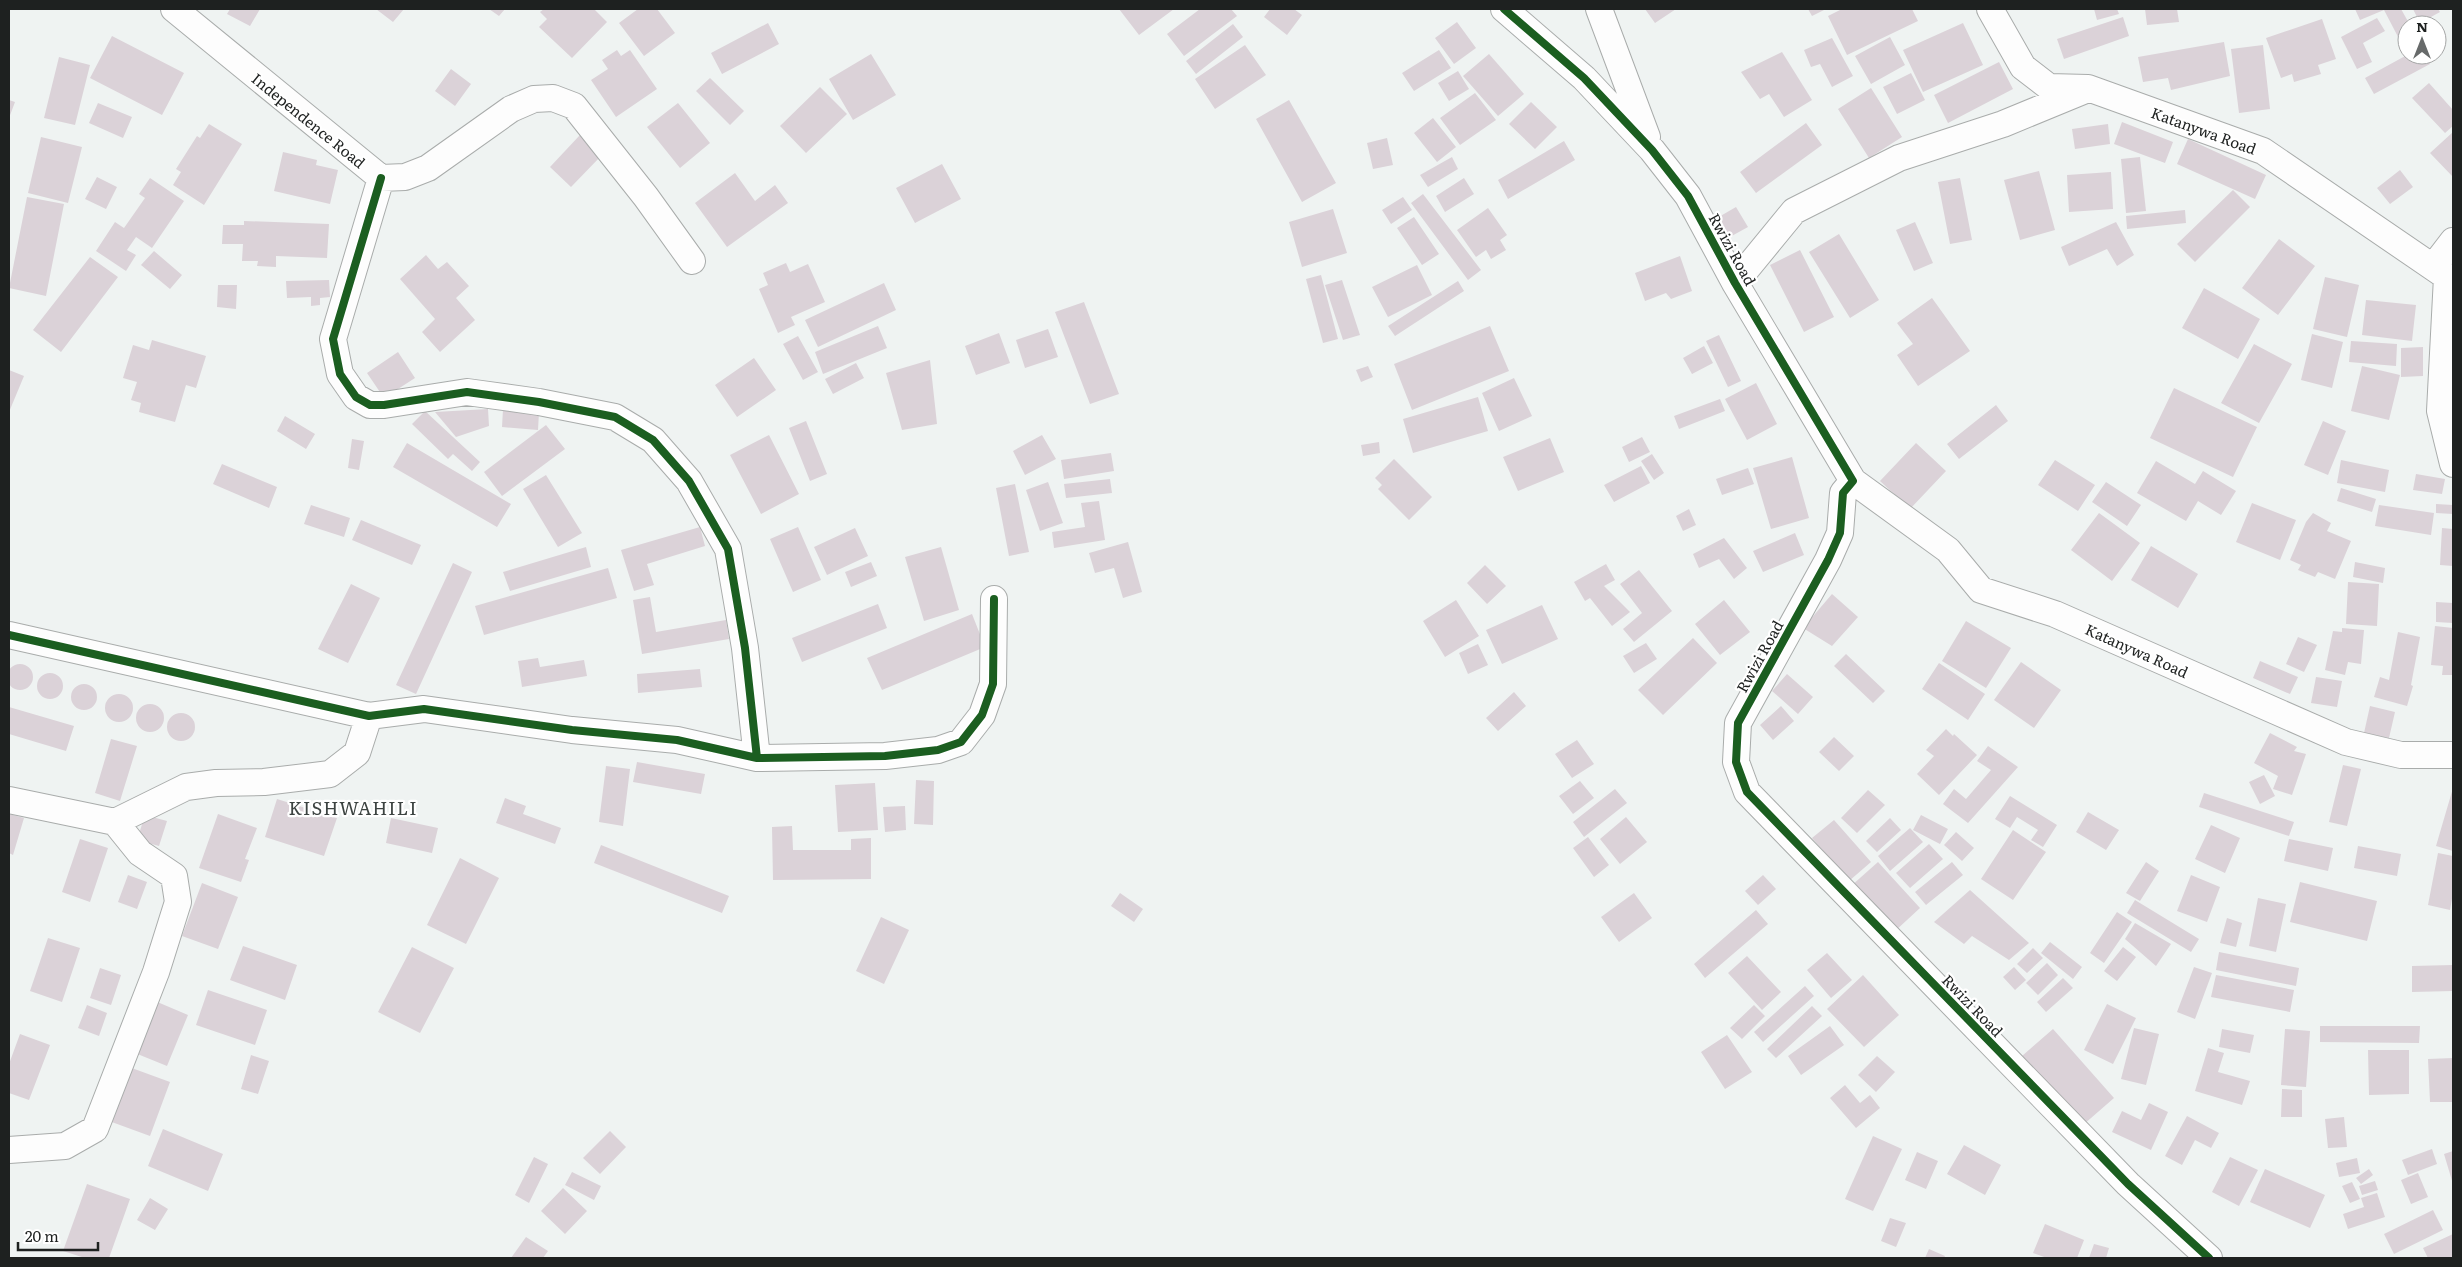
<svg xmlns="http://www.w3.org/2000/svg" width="2462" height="1267" viewBox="0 0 2462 1267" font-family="Literata,serif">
<rect width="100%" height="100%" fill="#eff3f2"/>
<path fill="#dbd2d8" d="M230 9H260L250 26 227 14Z
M376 9H404L393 22Z
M489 9H505L499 16Z
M544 9H594L607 22 572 58 539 27 547 19 540 12Z
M638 9H657L675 33 644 56 619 23Z
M1119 9H1174L1139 35Z
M1200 9H1231L1237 16 1184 56 1167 34Z
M1270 9H1294L1302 15 1287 35 1264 17Z
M1645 9H1676L1655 23Z
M1808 9H1826L1812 16Z
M1842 9H1912L1918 21 1847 55 1828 16Z
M2094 9H2117L2119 14 2097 20Z
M2145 9H2177L2179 22 2147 25Z
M2355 9H2401L2410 25H2407V54L2384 10 2360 20Z
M2413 9H2438L2440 12 2420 23Z
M2123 17 2129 36 2064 59 2057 39Z
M2377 18 2385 31 2363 43 2372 62 2357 69 2341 37Z
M2322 19 2336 59 2318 65 2321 74 2294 82 2292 74 2281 78 2266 38Z
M1457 22 1476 48 1454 64 1435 38Z
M768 23 779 44 722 74 711 53Z
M1963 23 1983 65 1923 92 1903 50Z
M1233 24 1243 37 1196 74 1186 61Z
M112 36 184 73 162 115 90 78Z
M1890 37 1905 65 1871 84 1855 56Z
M1832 38 1853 76 1832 87 1820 64 1811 67 1804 50Z
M2224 42 2230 76 2171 90 2168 78 2143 82 2138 57Z
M1245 45 1266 75 1215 109 1195 79Z
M2263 45 2270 109 2239 113 2231 49Z
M617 50 621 56 630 50 657 89 616 117 591 80 608 69 602 60Z
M1439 50 1451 68 1414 91 1402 73Z
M1782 52 1812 100 1784 117 1769 94 1760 99 1741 72Z
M871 54 896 95 853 120 829 79Z
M1489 54 1524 94 1498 116 1463 76Z
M2407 55H2426L2430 64 2374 94 2365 78Z
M59 57 90 65 75 125 44 118Z
M1999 62 2013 89 1948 123 1934 95Z
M451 69 471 84 455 106 435 91Z
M1458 71 1469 89 1449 101 1438 83Z
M1911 73 1925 100 1897 114 1883 87Z
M710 78 744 111 730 125 696 91Z
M2429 83 2453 110V126L2445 133 2412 98Z
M820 87 847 114 806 153 780 126Z
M1871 88 1902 137 1869 158 1838 109Z
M1475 93 1496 120 1460 145 1440 118Z
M9 100 15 102 9 118Z
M1289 100 1336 183 1302 202 1256 119Z
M1531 102 1557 127 1535 149 1509 124Z
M98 103 132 117 123 138 89 123Z
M678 103 710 143 680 168 647 127Z
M1433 118 1456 147 1437 162 1414 133Z
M2122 122 2173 142 2165 163 2114 144Z
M1806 123 1822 145 1756 193 1740 172Z
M209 124 242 144 204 205 173 185 181 172 176 169 197 136 200 138Z
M2108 124 2110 144 2075 149 2072 129Z
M2453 132V177L2430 153Z
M580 135 602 155 571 187 550 167Z
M41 137 82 147 68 203 28 193Z
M1387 138 1393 165 1373 169 1367 143Z
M2188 139 2266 175 2255 199 2177 164Z
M1564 141 1575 160 1508 199 1498 180Z
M283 152 317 160 316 165 338 170 330 204 274 191Z
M1452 157 1458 169 1428 187 1420 175Z
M2140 157 2146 211 2126 213 2121 159Z
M942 164 961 199 915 223 896 188Z
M2400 170 2413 187 2390 204 2377 188Z
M2039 171 2055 230 2020 240 2004 180Z
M2111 172 2113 209 2069 212 2067 175Z
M735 173 755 201 775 185 788 203 727 247 695 203Z
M97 177 117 187 106 209 85 199Z
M150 178 184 201 152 248 136 237 127 250 136 255 126 271 96 251 115 222 124 228 145 198 139 194Z
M1464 178 1474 194 1445 212 1436 196Z
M1960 178 1972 240 1950 244 1938 182Z
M2233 190 2250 207 2195 262 2177 244Z
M1423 194 1481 270 1468 280 1411 203Z
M27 197 64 204 46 296 9 288Z
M1403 197 1412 210 1391 224 1382 210Z
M1736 207 1748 227 1728 238 1717 218Z
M1488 208 1507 235 1500 240 1506 250 1491 259 1486 250 1476 257 1457 230Z
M1333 209 1347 253 1302 267 1289 222Z
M2185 210 2186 223 2127 229 2126 216Z
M1414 217 1439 254 1422 265 1397 228Z
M244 221 329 224 327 258 276 256V267L257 266 258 261H242L243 244H222L223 225H244Z
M1915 222 1933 263 1914 271 1896 230Z
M2116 222 2134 255 2117 266 2107 249 2069 266 2061 247Z
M1839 234 1879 300 1850 318 1809 252Z
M2279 239 2315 266 2278 315 2242 288Z
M1800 250 1834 317 1804 332 1770 265Z
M154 251 182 275 170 289 141 265Z
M426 255 438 269 447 262 469 286 456 298 475 320 440 352 422 332 435 319 400 279Z
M1680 256 1692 291 1671 299 1666 293 1645 301 1635 273Z
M90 257 118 277 61 352 33 330Z
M786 263 790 272 808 264 825 302 791 317 795 325 778 333 759 289 768 285 763 273Z
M1417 265 1432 295 1388 317 1372 287Z
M1321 275 1338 339 1323 343 1306 279Z
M2325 277 2359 285 2347 337 2313 329Z
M329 280 330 297 320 298V305L311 306V297L287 298 286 281Z
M1342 280 1360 335 1343 340 1325 285Z
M1458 281 1464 291 1395 336 1388 326Z
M884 283 896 310 818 347 805 320Z
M218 285H237L236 309 217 307Z
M2204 288 2260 319 2238 359 2182 328Z
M1932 298 1970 351 1918 386 1897 355 1913 344 1897 323Z
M2366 300 2416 305 2412 341 2362 335Z
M1084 302 1119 394 1090 404 1055 312Z
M878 326 887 348 823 374 815 352Z
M1490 326 1509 371 1412 410 1394 364Z
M1048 329 1058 357 1025 368 1016 340Z
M999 333 1010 363 976 375 965 346Z
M2312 334 2343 342 2332 388 2301 380Z
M1719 335 1741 381 1728 387 1706 341Z
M798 336 818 372 803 380 783 344Z
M152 340 206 356 196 388 186 385 175 422 139 412 141 403 131 400 137 382 123 378 133 345 149 350Z
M2351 341 2397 344 2396 366 2349 362Z
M2254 344 2292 364 2259 423 2221 403Z
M1704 346 1713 363 1692 374 1683 358Z
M2423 347V376L2401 377V348Z
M398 352 415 378 384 398 367 373Z
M754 358 776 390 737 417 715 385Z
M930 360 937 424 902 430 886 373Z
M856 363 864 378 833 394 825 379Z
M1368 366 1373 377 1361 382 1356 370Z
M2362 366 2400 375 2389 420 2351 411Z
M9 370 24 376 9 412Z
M1514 378 1532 416 1499 431 1482 393Z
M1756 383 1777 424 1747 440 1725 399Z
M2174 388 2257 427 2233 477 2150 438Z
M1478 397 1488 431 1413 453 1403 419Z
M1720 399 1725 411 1679 429 1674 416Z
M1996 405 2008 421 1959 459 1947 444Z
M488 409 489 426 456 437 435 412Z
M503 409 539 412 538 430 502 427Z
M425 411 480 462 472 471 453 454 448 459 412 424Z
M285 416 315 434 306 449 277 431Z
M806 421 827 474 810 481 789 428Z
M2323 421 2346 431 2328 475 2304 465Z
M546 425 565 449 502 496 484 472Z
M769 435 799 494 761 514 730 455Z
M1042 435 1056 459 1025 475 1013 451Z
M1642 437 1650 452 1629 462 1622 447Z
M1550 438 1564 472 1518 491 1503 457Z
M352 439 364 441 359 470 348 468Z
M1379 442 1380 453 1363 456 1361 445Z
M407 443 511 504 497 527 393 467Z
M1916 443 1946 471 1910 509 1880 481Z
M1111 453 1114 471 1064 479 1061 460Z
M1652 454 1664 473 1654 480 1641 461Z
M1792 457 1809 518 1771 529 1753 468Z
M1394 459 1432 497 1409 520 1378 489 1382 485 1375 478Z
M2055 460 2095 485 2078 511 2038 485Z
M2341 460 2389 470 2385 492 2337 483Z
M2156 461 2195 484 2203 471 2236 491 2221 515 2198 501 2186 521 2137 493Z
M222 464 277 487 269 508 213 484Z
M1641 466 1650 483 1614 502 1604 485Z
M1748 468 1754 484 1722 495 1716 479Z
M2416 474 2445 479 2442 494 2413 490Z
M546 475 582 533 558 547 523 489Z
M1110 479 1112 493 1066 498 1064 484Z
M1048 482 1063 523 1040 531 1026 490Z
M2106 482 2141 505 2127 526 2092 502Z
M1015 484 1029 552 1009 556 996 488Z
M2341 488 2376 499 2372 512 2337 501Z
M1099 501 1105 540 1054 548 1052 532 1085 527 1081 503Z
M2252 503 2296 520 2280 560 2236 542Z
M2436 504 2453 505V514L2436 513Z
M311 505 350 518 344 537 304 524Z
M2379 505 2434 513 2431 535 2375 526Z
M1689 509 1696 525 1683 531 1676 516Z
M2099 513 2140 543 2112 581 2071 550Z
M2313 513 2331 523 2327 531 2351 541 2335 579 2318 572 2315 577 2298 570 2301 565 2290 560 2306 522Z
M361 520 421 545 412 565 352 540Z
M700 527 705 546 647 564 654 585 634 591 621 550Z
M798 527 821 580 793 592 770 539Z
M855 528 868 556 827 575 814 547Z
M2442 528 2453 529V566L2440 565Z
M1795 533 1804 555 1763 572 1753 551Z
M1724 538 1747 568 1734 579 1719 559 1699 568 1693 554Z
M1128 542 1142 592 1123 598 1114 568 1095 573 1089 553Z
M2151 546 2198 574 2178 608 2131 580Z
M586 547 591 567 510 591 503 572Z
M941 547 959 610 924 621 905 557Z
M871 562 877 576 851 587 845 572Z
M2355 562 2385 568 2383 583 2353 577Z
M453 563 472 572 416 694 396 685Z
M1606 564 1615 580 1604 586 1630 612 1612 626 1590 598 1585 601 1574 582Z
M1485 565 1506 586 1487 604 1467 583Z
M608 568 617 598 484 635 475 606Z
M1639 570 1672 611 1634 642 1623 629 1642 613 1620 584Z
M2348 582 2379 584 2377 626 2346 624Z
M351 584 380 598 348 663 318 649Z
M1832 594 1858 617 1832 646 1803 628Z
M650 597 656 632 726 620 729 639 642 654 633 600Z
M1456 600 1479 636 1445 657 1423 621Z
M1724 600 1750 632 1720 655 1695 624Z
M2436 602 2453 603V623L2436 622Z
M878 604 887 628 802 662 792 638Z
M1542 605 1558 639 1502 664 1486 630Z
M972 614 985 647 882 690 867 658Z
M1966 621 2011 648 1986 688 1942 661Z
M2435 626 2453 628V675H2442L2443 666 2431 665Z
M2342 628 2364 630 2361 664 2348 662 2345 675 2325 670 2333 631 2342 632Z
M2398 632 2420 637 2411 685 2413 686 2407 706 2374 697 2380 677 2389 680Z
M2298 637 2317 645 2304 672 2286 664Z
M1693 638 1717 663 1663 715 1638 690Z
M1646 643 1657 659 1634 673 1623 656Z
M1478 644 1488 665 1468 674 1459 653Z
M1846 654 1885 691 1873 703 1834 666Z
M538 658 540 667 584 660 587 676 522 687 518 661Z
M2260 661 2298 677 2290 694 2253 678Z
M2021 662 2061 690 2034 728 1994 700Z
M1939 663 1985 694 1968 720 1922 689Z
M7 677a13 13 0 1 1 26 0a13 13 0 1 1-26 0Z
M700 669 702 687 638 693 637 674Z
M37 686a13 13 0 1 1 26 0a13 13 0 1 1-26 0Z
M1787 674 1813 697 1798 714 1772 691Z
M2316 677 2342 681 2337 707 2311 703Z
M71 697a13 13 0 1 1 26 0a13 13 0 1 1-26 0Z
M1514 692 1526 706 1498 731 1486 718Z
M105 708a14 14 0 1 1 28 0a14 14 0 1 1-28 0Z
M136 718a14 14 0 1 1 28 0a14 14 0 1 1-28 0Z
M1781 706 1794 721 1773 740 1760 725Z
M2370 706 2395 712 2389 738 2364 733Z
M9 707 74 726 66 751 9 734Z
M167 727a14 14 0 1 1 28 0a14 14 0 1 1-28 0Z
M1946 729 1953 736 1954 734 1977 755 1939 795 1917 774 1934 756 1926 750Z
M2270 733 2297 747 2294 751 2306 754 2292 795 2273 789 2278 776 2254 763Z
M1834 737 1854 756 1839 771 1819 752Z
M111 739 137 746 120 801 95 793Z
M1577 740 1594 764 1572 778 1555 754Z
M1988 746 2018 767 1968 823 1943 804 1954 789 1966 799 1991 770 1977 761Z
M637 762 705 774 701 794 633 782Z
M2343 765 2361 769 2347 826 2329 822Z
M606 766 630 769 623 826 599 822Z
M2264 775 2275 796 2260 804 2249 782Z
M916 780 934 781 933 825 914 824Z
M1580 781 1594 798 1573 814 1559 796Z
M875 783 878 830 838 832 835 785Z
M2453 788V851L2436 846Z
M1615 789 1627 803 1584 837 1573 822Z
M1868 790 1885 805 1857 833 1841 818Z
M2204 793 2294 822 2289 836 2199 807Z
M2010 796 2057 825 2043 847 2031 840 2038 830 2017 817 2010 828 1995 819Z
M505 798 526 806 523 814 561 828 555 844 496 823Z
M277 799 337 818 324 856 265 837Z
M905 806 906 830 885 832 883 807Z
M2088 812 2119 830 2106 850 2076 832Z
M9 814 24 818 13 855 9 853Z
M218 814 257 828 245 859 249 860 241 882 199 868Z
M145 815 167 821 159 846 137 840Z
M1921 815 1948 829 1940 844 1913 830Z
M1626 817 1647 842 1620 864 1600 839Z
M391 818 438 828 432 853 386 843Z
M1890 818 1901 830 1877 852 1866 841Z
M1834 820 1871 862 1849 881 1812 838Z
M2211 825 2240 838 2225 873 2195 859Z
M792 826 793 850H851V839L871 838V879L773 880 772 827Z
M1910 828 1923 842 1890 871 1878 856Z
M2013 830 2046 852 2013 900 1981 879Z
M1956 832 1974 848 1962 861 1944 845Z
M1588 837 1609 865 1594 877 1573 848Z
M80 839 108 848 90 902 62 892Z
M2289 839 2333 848 2328 871 2284 861Z
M1929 844 1943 859 1910 888 1896 873Z
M601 845 729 896 722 913 594 863Z
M2358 846 2401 854 2397 876 2354 868Z
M2438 853 2453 856V893L2450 910 2428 905Z
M460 858 499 878 466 944 427 925Z
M1878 862 1920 908 1894 932 1851 886Z
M1952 862 1963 875 1926 905 1915 892Z
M2146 862 2159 871 2140 901 2126 893Z
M128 875 147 882 137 909 118 902Z
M1763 875 1776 889 1758 905 1745 891Z
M2191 875 2220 887 2207 922 2177 911Z
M2300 882 2377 901 2367 941 2290 922Z
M202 883 238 897 218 949 182 936Z
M1970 890 2029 943 2009 960 1972 936 1964 944 1934 922Z
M1120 893 1143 909 1134 922 1111 906Z
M1634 893 1652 918 1619 942 1601 917Z
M2258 898 2286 904 2276 952 2249 946Z
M2135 900 2199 939 2191 952 2127 913Z
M1756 910 1768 924 1705 978 1694 964Z
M2117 912 2132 922 2104 963 2090 953Z
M881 917 909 930 884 984 856 971Z
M2227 918 2242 923 2236 947 2220 943Z
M2135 923 2171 944 2156 966 2125 939Z
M48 938 80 948 62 1002 30 991Z
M2050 942 2082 967 2073 979 2041 953Z
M243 946 297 965 285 1000 230 980Z
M412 947 454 968 420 1033 378 1012Z
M2123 947 2136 957 2117 981 2104 971Z
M2033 948 2043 958 2027 973 2017 964Z
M2219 952 2299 968 2296 986 2216 970Z
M1827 953 1852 980 1831 998 1807 970Z
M1747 956 1781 992 1762 1010 1728 973Z
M2047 963 2058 975 2038 995 2026 983Z
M2453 965V991L2412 992V966Z
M2014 967 2026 980 2015 990 2003 977Z
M2194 967 2212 973 2195 1019 2177 1012Z
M100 968 121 975 111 1005 90 998Z
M1863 975 1899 1015 1864 1047 1827 1009Z
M2216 975 2294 990 2290 1012 2211 997Z
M2063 978 2073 988 2046 1012 2037 1002Z
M1805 986 1814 996 1763 1042 1754 1032Z
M208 990 267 1010 255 1045 196 1025Z
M155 1001 188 1015 167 1066 135 1053Z
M2107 1004 2136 1018 2113 1064 2084 1050Z
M87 1005 107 1013 99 1036 78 1028Z
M1754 1005 1765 1016 1742 1039 1730 1028Z
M1812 1006 1822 1016 1776 1058 1767 1049Z
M1830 1026 1844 1045 1801 1075 1788 1056Z
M2320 1026H2420L2419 1043 2320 1042Z
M2134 1028 2159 1034 2146 1085 2121 1079Z
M2053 1029 2114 1098 2083 1125 2022 1056Z
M2222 1029 2254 1035 2250 1053 2219 1047Z
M2285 1029 2310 1031 2306 1087 2281 1085Z
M20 1034 50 1045 29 1100 9 1093V1064Z
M1727 1035 1752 1072 1725 1089 1701 1052Z
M2208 1048 2224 1053 2218 1072 2250 1081 2242 1105 2195 1091Z
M2368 1050H2409V1094L2369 1095Z
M251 1055 269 1061 258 1094 241 1089Z
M1877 1056 1895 1072 1876 1092 1858 1075Z
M2453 1058V1102H2430L2428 1059Z
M129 1067 170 1082 150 1136 109 1121Z
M1845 1085 1860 1103 1870 1095 1880 1108 1856 1128 1830 1098Z
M2282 1089 2302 1090V1117H2281Z
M2149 1103 2168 1112 2151 1150 2112 1132 2122 1111 2141 1120Z
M2187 1116 2219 1133 2211 1148 2195 1140 2182 1165 2165 1156Z
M2344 1117 2347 1147 2328 1148 2325 1119Z
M163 1129 223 1154 208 1191 148 1166Z
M610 1131 626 1147 600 1174 583 1158Z
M1873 1136 1902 1149 1873 1211 1845 1199Z
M1964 1145 2001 1165 1985 1195 1947 1174Z
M2432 1149 2437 1164 2408 1175 2402 1160Z
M2453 1151V1184L2444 1154Z
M1917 1152 1938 1161 1926 1189 1905 1180Z
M534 1157 548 1164 529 1203 515 1195Z
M2230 1157 2258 1170 2239 1206 2212 1192Z
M2357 1158 2360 1173 2339 1177 2336 1163Z
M2265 1169 2325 1195 2310 1228 2250 1202Z
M2369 1169 2373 1175 2361 1184 2356 1178Z
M572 1172 601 1186 594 1200 565 1185Z
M2418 1173 2428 1197 2411 1204 2401 1180Z
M2375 1181 2378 1190 2362 1195 2359 1186Z
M2352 1182 2360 1199 2350 1203 2342 1186Z
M87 1184 130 1199 109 1258H85L63 1251Z
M563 1188 587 1211 565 1234 541 1211Z
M2377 1193 2385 1217 2348 1229 2343 1214 2364 1207 2361 1198Z
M150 1198 168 1209 155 1230 137 1220Z
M2433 1210 2443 1230 2394 1254 2384 1234Z
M1890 1218 1906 1223 1896 1247 1881 1241Z
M2045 1224 2084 1240 2077 1258H2047L2033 1253Z
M2453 1234V1257L2428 1258 2423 1248Z
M526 1237 548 1251 543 1258H511Z
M2094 1244 2109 1248 2106 1258H2089Z
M1929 1249 1945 1256 1944 1258H1925Z"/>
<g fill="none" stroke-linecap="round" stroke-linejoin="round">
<g stroke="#a9acab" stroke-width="28">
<path id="street" d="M174 9 381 178 405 177 428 168 511 109 534 99 553 98 574 106 646 197 692 261
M1504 9 1584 78 1652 150 1688 196 1735 283 1853 481 1843 493 1840 533 1828 560 1738 723 1736 762 1747 792 2128 1184 2209 1258
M1599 9 1647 137
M1990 9 2023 67 2049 87 2088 88 2263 151 2453 281
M381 178 333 339 340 374 356 397 370 405H384L467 392 539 402 615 417 653 440 689 481 728 549 745 648 757 758
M2433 267 2453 241
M2447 277 2440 411 2453 464
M1735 283 1794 211 1899 158 2003 124 2083 91
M1853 481 1948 550 1981 590 2055 614 2346 742 2401 755H2453
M9 635 369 716 424 709 572 730 677 740 757 758 885 756 938 750 961 742 982 715 993 684 994 599
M9 800 115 822 186 787 216 783 264 782 330 774 357 753 369 716
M9 1150 65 1146 95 1129 156 972 178 902 174 876 140 853 115 822"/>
</g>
<use href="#street" stroke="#fdfdfd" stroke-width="26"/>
<g stroke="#fff" stroke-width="11">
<path id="cycleway" d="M1504 9 1584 78 1652 150 1688 196 1735 283 1853 481 1843 493 1840 533 1828 560 1738 723 1736 762 1747 792 2128 1184 2209 1258
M381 178 333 339 340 374 356 397 370 405H384L467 392 539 402 615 417 653 440 689 481 728 549 745 648 757 758
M9 635 369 716 424 709 572 730 677 740 757 758 885 756 938 750 961 742 982 715 993 684 994 599"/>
</g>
<use href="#cycleway" stroke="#1b5e20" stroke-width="8"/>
</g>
<g text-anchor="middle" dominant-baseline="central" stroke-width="4.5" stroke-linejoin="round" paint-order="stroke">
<g font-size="15" fill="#1e2120" stroke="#fff">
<text transform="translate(309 120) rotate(39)">Independence Road</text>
<text transform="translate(2204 130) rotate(20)">Katanywa Road</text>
<text transform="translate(1733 249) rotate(61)">Rwizi Road</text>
<text transform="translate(2137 650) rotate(24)">Katanywa Road</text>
<text transform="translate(1759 656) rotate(-61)">Rwizi Road</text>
<text transform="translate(1973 1005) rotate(46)">Rwizi Road</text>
</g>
<g font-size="18" letter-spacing="1" fill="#3c4341" stroke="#fff">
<text x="353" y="807">KISHWAHILI</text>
</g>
</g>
<rect width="2462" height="1267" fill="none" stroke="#1e2120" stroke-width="20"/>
<g transform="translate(2422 40)"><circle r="24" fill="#ffffff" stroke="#a5a6a6"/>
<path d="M0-4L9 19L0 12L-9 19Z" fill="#676a6a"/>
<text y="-8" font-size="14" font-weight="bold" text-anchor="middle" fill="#1e2120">N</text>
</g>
<path d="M18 1242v8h80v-8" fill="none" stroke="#1e2120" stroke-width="2.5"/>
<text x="25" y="1242" font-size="15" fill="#1e2120" stroke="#ffffff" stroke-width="4" paint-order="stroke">20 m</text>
</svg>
